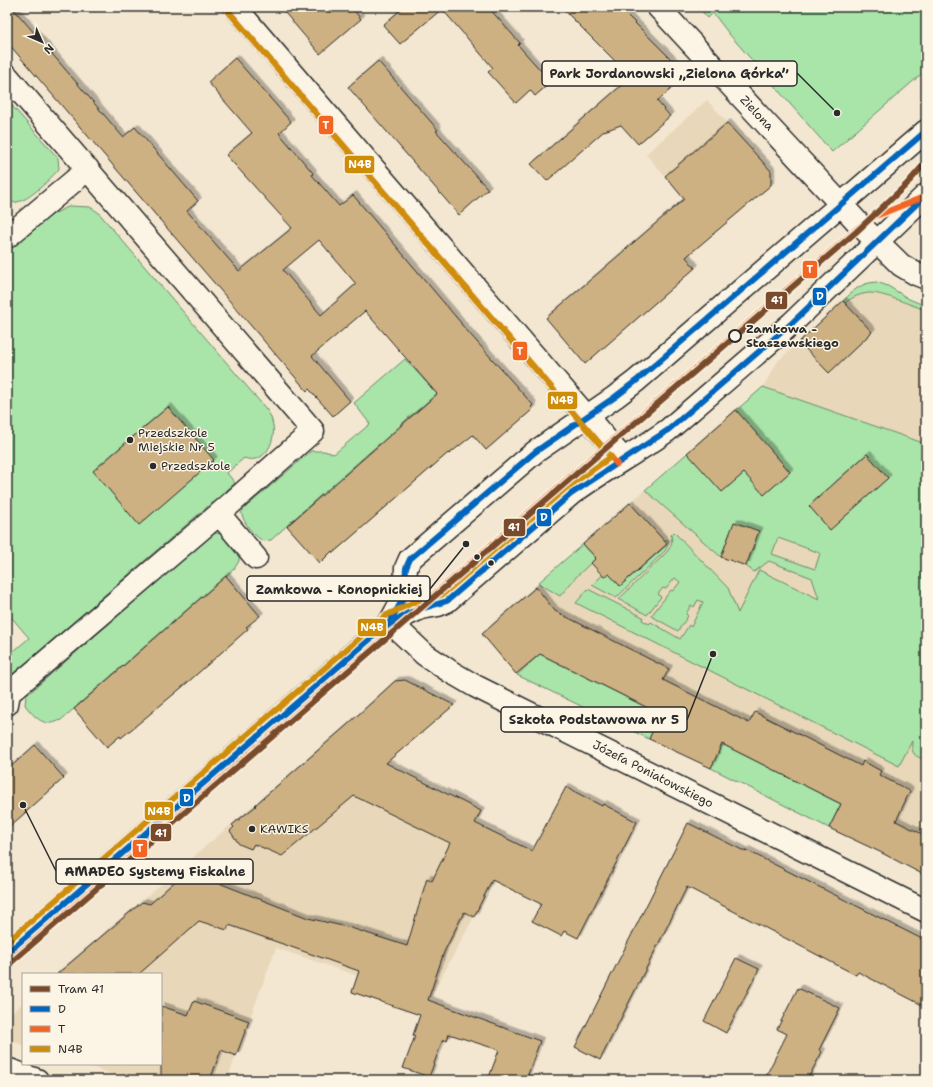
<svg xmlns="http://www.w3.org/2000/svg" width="933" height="1087" viewBox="0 0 933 1087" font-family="'Shantell Sans',sans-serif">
<defs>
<filter id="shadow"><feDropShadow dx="3.5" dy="-3.5" stdDeviation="0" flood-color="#0004"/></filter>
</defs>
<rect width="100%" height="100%" fill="#f3e7d1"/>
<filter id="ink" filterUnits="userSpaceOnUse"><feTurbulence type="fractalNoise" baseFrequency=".025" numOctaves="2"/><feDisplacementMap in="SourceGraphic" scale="8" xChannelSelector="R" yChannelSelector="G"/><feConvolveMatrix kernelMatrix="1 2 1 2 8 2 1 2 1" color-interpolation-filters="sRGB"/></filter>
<g filter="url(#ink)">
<path fill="#e8d7b9" d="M707 100 771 171 770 188H767L713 233 646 154Z
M872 293 881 295 926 310V444L763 387 778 361 843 301 845 303 849 299 860 294Z
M926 445V819L919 832 921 833 905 865 711 768 517 675 482 634 645 490 820 553Z
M340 731 354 746 499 865 474 917 429 1000 276 948 227 1080H130L82 1064H161V974H57Z
M23 1003V1045L7 1039V1017Z"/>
<path fill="#a9e4a9" stroke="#6a886a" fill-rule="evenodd" d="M698 7H926V70L832 152 730 35 713 13 708 18Z
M7 100 58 158 59 169C50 179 30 200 17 202 14 203 10 202 7 202Z
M70 206 90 207 98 212 267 410C269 413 271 417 272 421 278 439 265 466 244 458L227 473 235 483 13 674 7 677V657L29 638 7 612V249L41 220Z
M877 282 888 286 909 299 926 306V310C913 306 883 293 871 293 862 293 852 297 845 303L843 301C855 290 859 283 877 282Z
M405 359 437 394 400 425 404 430 383 448 379 444 343 476 347 480 326 498 322 494 271 540 263 541C251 533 246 526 241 513L246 507 311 451H324L334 454 370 424 354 403Z
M763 387 926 444V760C914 756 911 754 912 741L899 766 576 603 588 589 643 617 642 620 649 624 651 622 680 639 689 625 691 627 703 602 698 600 694 607 691 605 686 614 688 616 678 631 651 616 671 590 673 591 680 582 675 578 666 589 663 588 658 594 661 597 647 615 619 599 667 552C671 546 673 543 671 535L674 532 728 588 738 613 759 570 819 599 812 578 769 561 754 572 746 566 755 542 730 533 721 557 645 490ZM778 538 820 553 815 569 772 554Z
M213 533 225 534 239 549V561L234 569 61 720C58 721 54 723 51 723 40 724 31 713 25 705L26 696Z
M667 539 669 543 665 551 616 598 592 585 607 571 620 586 667 545 664 541Z
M583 544 596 558 576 577 560 596 538 583Z
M540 654 660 714 649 739 517 675Z
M722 744 841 804 829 828 711 768Z"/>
<path fill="#cdb182" stroke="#2b2b2b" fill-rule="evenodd" filter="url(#shadow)" d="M7 7H12L123 137 135 127 198 201 187 211 239 271 292 228 226 155 252 133 208 82 235 58 291 122 279 133 313 173 312 175 339 206 353 195 461 323V324L533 405 531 407 533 409 486 450 473 435 449 454 448 453 333 553 332 551 320 563 287 526 437 394 365 311 312 356 350 401 333 416 309 389 307 391 7 42ZM319 240 356 284 321 315 283 270Z
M280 7H351L361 19 320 54Z
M404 7H488L520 43 518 45 551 82 535 96 530 90 516 103 488 72 493 68 442 9 400 44 383 25Z
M561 7H619L669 57 686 76 657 101 670 116 638 144 621 125 604 131 547 181 531 164 631 77Z
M378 61 438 130 436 131 488 189 459 215 348 87Z
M727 123 771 171V185L686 257 695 268 585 364 546 318 684 199 665 176Z
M843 301 872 332 829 373 799 342Z
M168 407 214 460 139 525 93 471Z
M736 410 790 472 764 495 744 473 722 492 687 453Z
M867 454 888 478 830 530 809 506Z
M630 503 667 544 620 586 609 574 604 577 591 563 596 558 583 544Z
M734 522 759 531 746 566 721 557Z
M226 576 260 616 246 627 248 629 180 689 121 738 120 736 107 747 74 709Z
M536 587 555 611 669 669 663 680 749 723 755 712 861 766 863 761 881 771 879 775 910 791 896 821 926 836V876L880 852 829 828 841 804 722 744 711 768 649 739 660 714 540 654 516 674 482 634Z
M405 680 454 705 386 763 481 811 475 823 532 851 566 787 602 806 603 804 637 822 578 938 564 931 561 936 532 921 541 904 492 880 474 917 464 912 444 952 428 1000 540 1041 526 1080H488L499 1050 449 1034 447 1041 443 1039 429 1077 403 1068 415 1036 413 1035 420 1015 352 992 359 971 229 925 227 930 199 921 139 974H57L142 902 150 904 182 875 219 883 308 918 351 928 407 946 427 878 432 881 450 843 354 796 282 856 254 844 251 849 239 844 230 831 234 827 232 825 256 806 255 805 346 726 395 681Z
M35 745 64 778 7 829V770Z
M688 823 746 852V850L926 941V1007L858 972 856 975 687 887 600 1060 575 1047Z
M736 958 759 969 726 1033 704 1021Z
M798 988 840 1008 819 1050 822 1052 807 1080H764L787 1034 777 1029Z
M194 1001 249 1021 236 1056 221 1050 210 1080H161V1006L188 1015Z"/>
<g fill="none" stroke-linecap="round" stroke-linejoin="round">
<g stroke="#2b2b2b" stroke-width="25">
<path id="minor" d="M658 7 862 227 901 265 916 274 926 278
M7 76 313 431 219 514 9 693 7 704
M7 237 88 169
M219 514 256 558
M390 622 424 654 451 672 475 686 926 911
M7 1069 37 1080"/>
</g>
<g stroke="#2b2b2b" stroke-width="25">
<path id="tertiary" d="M235 7 623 459
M390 622 404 597 406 568 410 559 535 452 615 397 636 381 926 131
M7 953 390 622 421 608 438 605 447 601 571 494C602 471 636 453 668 430L792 323 926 195"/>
</g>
<use href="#minor" stroke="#fcf5e5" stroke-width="22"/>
<use href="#tertiary" stroke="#fcf5e5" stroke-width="22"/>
<g stroke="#fcf5e5" stroke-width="9">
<path id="bus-1" d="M376 634 391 623 408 613 447 601 571 494 668 430 792 323 926 195
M7 953 390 622 404 597 406 568 410 559 535 452 615 397 636 381 926 131"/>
</g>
<g stroke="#fcf5e5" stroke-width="9">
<path id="bus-2" d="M229 12 617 464
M12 959 860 226 876 216 926 196"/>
</g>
<g stroke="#fcf5e5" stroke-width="9">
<path id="bus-3" d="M7 942 385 616 418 600 436 597 443 594 566 488 611 457 229 12"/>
</g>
<use href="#bus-1" stroke="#0065bd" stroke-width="6"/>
<use href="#bus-2" stroke="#f26522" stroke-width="6"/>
<use href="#bus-3" stroke="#ce8d09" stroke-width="6"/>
<g stroke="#fcf5e5" stroke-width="9">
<path id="tram-1" d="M7 966 856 232 906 185 926 162"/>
</g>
<use href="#tram-1" stroke="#7a4b2a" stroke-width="6"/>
</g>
</g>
<circle fill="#fcf5e5" stroke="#2b2b2b" stroke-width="2" cx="735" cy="336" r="6"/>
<g fill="#2b2b2b" stroke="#fcf5e5" stroke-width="1.5">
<circle cx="130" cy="440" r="4"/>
<circle cx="153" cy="466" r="4"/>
<circle cx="477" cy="557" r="3.5"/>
<circle cx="491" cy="563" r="3.5"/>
<circle cx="252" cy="829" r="4"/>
</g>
<g text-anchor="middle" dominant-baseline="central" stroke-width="3" stroke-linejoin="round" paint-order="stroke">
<g font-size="12" fill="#2b2b2b" stroke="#fcf5e5">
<text transform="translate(757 113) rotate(47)">Zielona</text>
<text transform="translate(653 774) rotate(27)">Józefa Poniatowskiego</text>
</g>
<g font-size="12" font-weight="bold" fill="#2b2b2b" stroke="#fcf5e5" text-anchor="start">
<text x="746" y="329">Zamkowa -<tspan x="746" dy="14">Staszewskiego</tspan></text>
</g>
<g font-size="12" fill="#2b2b2b" stroke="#fcf5e5" text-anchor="start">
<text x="138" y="433">Przedszkole<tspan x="138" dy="14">Miejskie Nr 5</tspan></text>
<text x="161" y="466">Przedszkole</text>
<text x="260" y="829">KAWIKS</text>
</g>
</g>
<path fill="none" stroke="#2b2b2b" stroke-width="1.5" d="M837 113L797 73M466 544L430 589M713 654L687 720M23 805L56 871"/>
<g fill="#2b2b2b" stroke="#fcf5e5" stroke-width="1.5">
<circle cx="837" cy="113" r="4"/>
<circle cx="466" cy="544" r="4"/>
<circle cx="713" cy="654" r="4"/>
<circle cx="23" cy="805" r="4"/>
</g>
<g fill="#fcf5e5" stroke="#2b2b2b" stroke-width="1.5">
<rect x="542" y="61" width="255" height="25" rx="4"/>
<rect x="247" y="576" width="183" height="25" rx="4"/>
<rect x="501" y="707" width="186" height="25" rx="4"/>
<rect x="56" y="859" width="197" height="25" rx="4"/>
</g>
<g font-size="13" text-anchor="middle" font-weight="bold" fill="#2b2b2b">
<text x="669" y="78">Park Jordanowski „Zielona Górka”</text>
<text x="339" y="594">Zamkowa - Konopnickiej</text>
<text x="594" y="724">Szkoła Podstawowa nr 5</text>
<text x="155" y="876">AMADEO Systemy Fiskalne</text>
</g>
<g stroke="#fcf5e5" stroke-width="1.5">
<rect x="318" y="115" width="16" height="20" rx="4" fill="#f26522"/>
<rect x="344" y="155" width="31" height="19" rx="4" fill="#ce8d09"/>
<rect x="802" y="260" width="16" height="19" rx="4" fill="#f26522"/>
<rect x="812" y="287" width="15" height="19" rx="4" fill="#0065bd"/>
<rect x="765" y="291" width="23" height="19" rx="4" fill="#7a4b2a"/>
<rect x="512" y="341" width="16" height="20" rx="4" fill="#f26522"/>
<rect x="547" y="391" width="31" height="19" rx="4" fill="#ce8d09"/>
<rect x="536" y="508" width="16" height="19" rx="4" fill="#0065bd"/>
<rect x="503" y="518" width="23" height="19" rx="4" fill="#7a4b2a"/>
<rect x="357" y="618" width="30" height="19" rx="4" fill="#ce8d09"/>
<rect x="179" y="788" width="15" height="19" rx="4" fill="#0065bd"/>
<rect x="144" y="801" width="30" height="20" rx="4" fill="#ce8d09"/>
<rect x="150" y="823" width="22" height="19" rx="4" fill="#7a4b2a"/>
<rect x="132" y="839" width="16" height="19" rx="4" fill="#f26522"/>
</g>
<g font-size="11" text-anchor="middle" font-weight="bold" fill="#fff">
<text x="326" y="129">T</text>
<text x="360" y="168">N4B</text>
<text x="810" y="273">T</text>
<text x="820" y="300">D</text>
<text x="777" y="304">41</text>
<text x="520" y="355">T</text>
<text x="562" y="404">N4B</text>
<text x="544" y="521">D</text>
<text x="514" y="531">41</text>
<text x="372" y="631">N4B</text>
<text x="187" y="802">D</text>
<text x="159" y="815">N4B</text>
<text x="161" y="837">41</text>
<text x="140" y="852">T</text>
</g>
<rect width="933" height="1087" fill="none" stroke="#fcf5e5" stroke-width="24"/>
<rect x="12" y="12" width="909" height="1063" fill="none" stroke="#2b2b2b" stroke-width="1.5" filter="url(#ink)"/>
<rect x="22" y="973" width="140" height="92" fill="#fcf5e5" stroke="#a8a49b"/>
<rect x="30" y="986" width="20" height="6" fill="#7a4b2a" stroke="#a8a49b"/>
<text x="58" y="993" font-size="12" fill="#2b2b2b">Tram 41</text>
<rect x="30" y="1006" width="20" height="6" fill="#0065bd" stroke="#a8a49b"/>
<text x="58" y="1013" font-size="12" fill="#2b2b2b">D</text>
<rect x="30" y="1026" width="20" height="6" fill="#f26522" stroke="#a8a49b"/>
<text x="58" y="1033" font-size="12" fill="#2b2b2b">T</text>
<rect x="30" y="1046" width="20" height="6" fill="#ce8d09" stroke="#a8a49b"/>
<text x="58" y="1053" font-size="12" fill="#2b2b2b">N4B</text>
<g transform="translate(42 42) rotate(135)" stroke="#fcf5e5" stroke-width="3" paint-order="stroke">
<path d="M0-3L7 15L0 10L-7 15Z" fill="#2b2b2b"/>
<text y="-6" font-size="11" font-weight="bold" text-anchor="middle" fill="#2b2b2b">N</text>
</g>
</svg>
